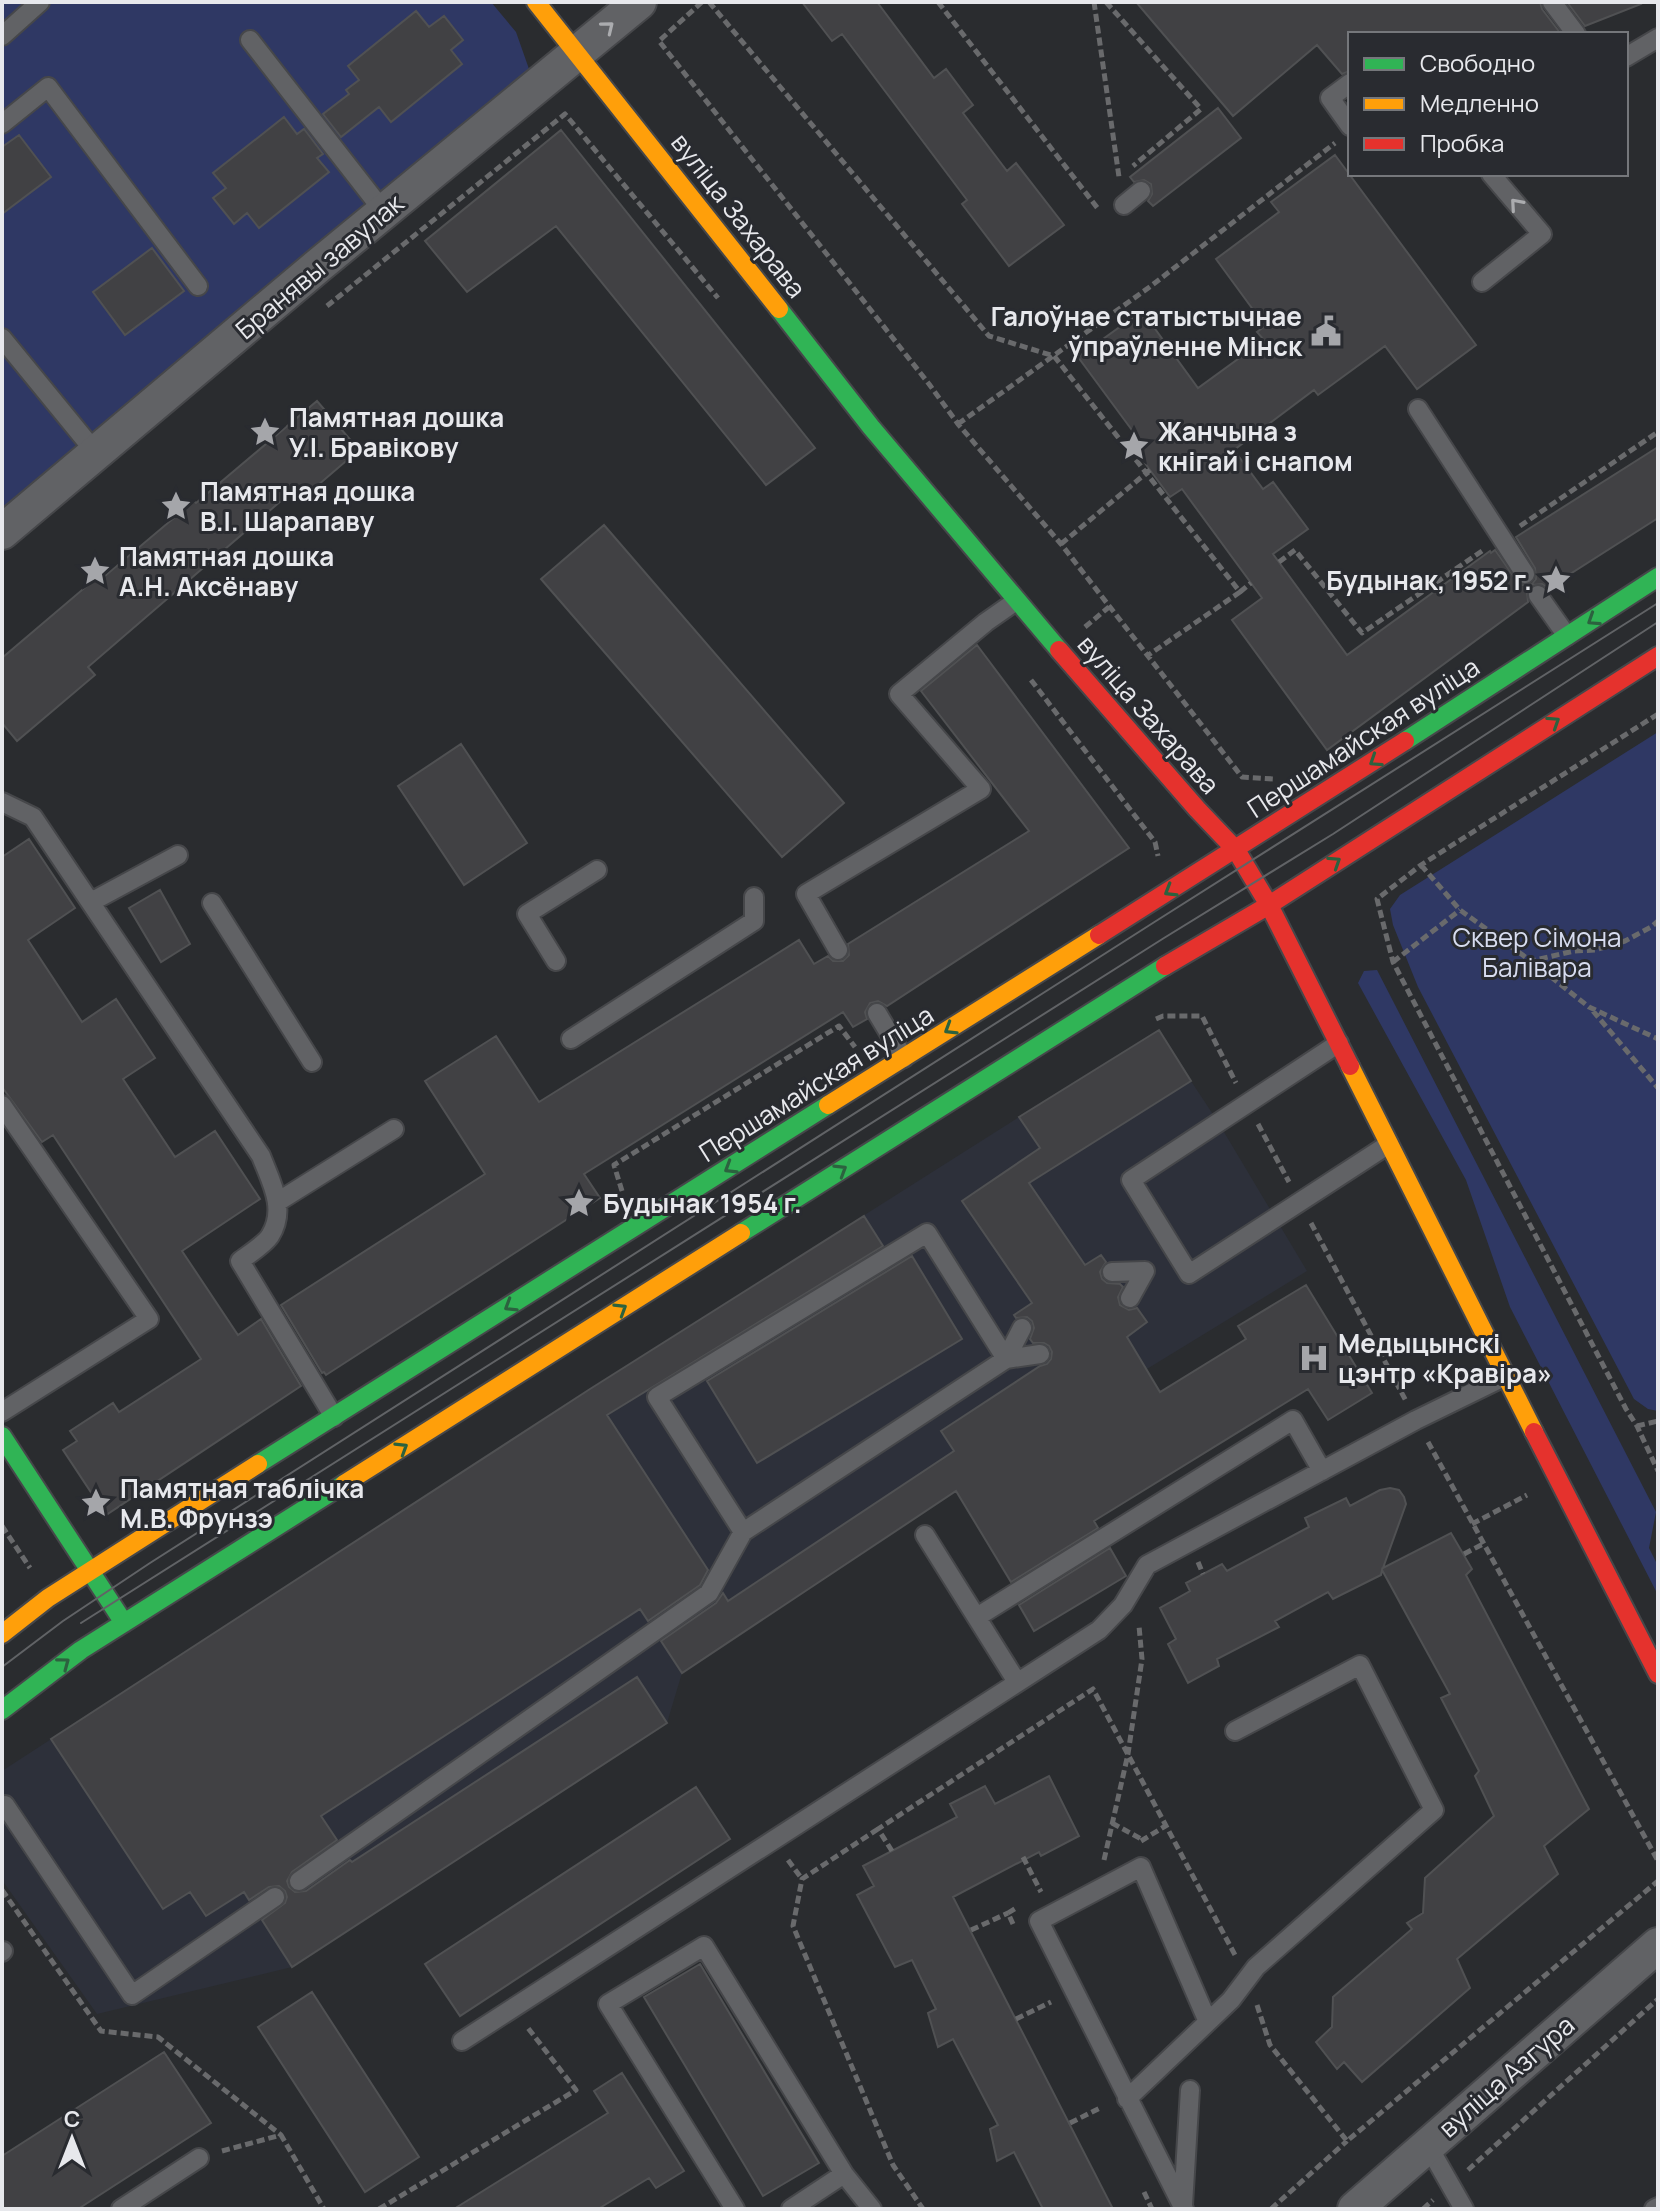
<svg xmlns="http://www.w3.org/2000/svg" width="1660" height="2211" viewBox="0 0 1660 2211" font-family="Manrope,sans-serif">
<rect width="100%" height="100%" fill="#2a2c2f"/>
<path fill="#2d303a" d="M1191 1081 1218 1122 1307 1271 1057 1424 682 1673 667 1723 292 1967 97 2014 2 1880V1771L590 1389 1019 1117 1053 1168Z"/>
<path fill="#2f3864" d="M2 2H491L516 32 529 69 2 520Z
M1658 732V1411L1648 1409 1634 1399 1418 987 1393 925 1390 909 1400 895Z
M1377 970 1656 1512 1649 1548 1658 1566V1595L1510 1307 1466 1180 1358 983 1364 971Z"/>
<path fill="#414144" stroke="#505153" stroke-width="2" d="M802 2H877L934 78 946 69 973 105 963 113 1007 171 1016 163 1064 225 1009 266 962 204 967 200 842 34 832 41Z
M1136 2H1540L1542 9 1561 34H1350V71L1342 74 1317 45 1233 116Z
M1567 2H1640L1641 4 1585 26Z
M416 11 429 27 444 16 463 40 451 50 462 64 391 122 379 107 341 137 323 114 349 94 346 90 359 80 348 66Z
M1218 108 1241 138 1153 206 1148 201 1152 194 1151 184 1144 180 1134 182 1130 177Z
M284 117 297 134 304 129 323 154 317 158 329 172 259 228 247 213 234 224 213 198 226 188 213 173Z
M561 130 815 448 766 485 556 226 467 292 425 241Z
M19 135 51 177 2 214V147Z
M1335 155 1476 345 1417 389 1385 346 1318 395 1314 390 1234 450 1263 489 1273 482 1308 529 1273 554 1347 655 1490 551 1491 553 1495 550 1519 584 1526 586 1532 584 1536 579 1535 568 1516 537 1658 447V518L1548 588 1542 584 1532 585 1527 591 1528 602 1327 750 1232 620 1262 598 1182 489 1170 497 1130 443 1137 437 1078 357 1142 311 1198 388 1264 340 1257 332 1265 326 1216 259 1279 212 1271 202Z
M152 248 184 291 125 335 93 292Z
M317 401 359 450 304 497 296 488 88 667 95 675 17 741 2 723V658L102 573 105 576 194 501 196 503Z
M604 525 844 803 782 857 541 579Z
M977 645 1129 848 887 1006 878 1001 870 1003 865 1012 867 1019 853 1027 843 1012 584 1174 600 1198 326 1375 324 1372 322 1373 281 1305 485 1174 425 1081 496 1036 539 1102 799 940 814 964 828 956 833 961H843L849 955 848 944 1029 831 921 691Z
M461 744 527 843 464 885 398 786Z
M29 839 75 908 28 940 82 1022 116 999 155 1058 123 1079 175 1157 215 1131 260 1199 182 1251 238 1335 261 1319 301 1386 106 1515 63 1450 77 1441 70 1431 113 1403 119 1412 201 1359 53 1135 42 1142 2 1087V857Z
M160 890 190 944 161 962 129 908Z
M1159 1030 1191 1081 1029 1183 1085 1265 1101 1255 1106 1262 1100 1272 1102 1279 1107 1283 1120 1284 1123 1287 1118 1297 1120 1305 1129 1310 1137 1308 1147 1322 1127 1337 1160 1392 1246 1339 1238 1326 1306 1285 1372 1393 1328 1420 1308 1389 1094 1521 1098 1528 1011 1582 956 1491 682 1673 661 1641 716 1603 723 1593 728 1601 954 1451 941 1431 1040 1366 1047 1364 1051 1359 1052 1352 1049 1346 1044 1343H1033L1030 1339 1034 1328 1032 1321 1027 1317 1016 1318 1014 1315 1032 1303 962 1201 1040 1148 1019 1117Z
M864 1216 883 1246 607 1415 708 1570 700 1585 648 1621 640 1609 321 1816 337 1840 292 1872 287 1881 289 1887 295 1892 306 1891 350 1860 352 1862 637 1677 667 1723 292 1967 262 1920 285 1903 287 1897 285 1891 279 1886 269 1887 249 1900 244 1892 206 1916 190 1892 163 1909 51 1739 590 1389Z
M912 1256 962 1339 757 1463 707 1381Z
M1390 1488 1399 1490 1404 1497 1406 1504 1383 1568 1451 1533 1472 1569 1466 1575 1589 1809 1544 1846 1558 1874 1457 1959 1470 1988 1362 2082 1344 2062 1337 2069 1316 2042 1332 2027 1333 1997 1412 1929 1407 1923 1423 1913 1425 1878 1494 1816 1475 1776 1479 1771 1441 1698 1450 1694 1382 1570 1381 1575 1333 1599 1328 1592 1275 1621 1279 1627 1217 1659 1219 1666 1188 1683 1168 1644 1176 1639 1160 1608 1190 1591 1186 1583 1222 1564 1227 1571 1309 1527 1305 1518 1346 1498 1350 1506 1380 1490Z
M1110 1548 1126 1576 1034 1631 1019 1605Z
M1049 1776 1079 1836 1041 1856 1039 1852 953 1897 1113 2209H1043L1014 2152 997 2161 990 2129 998 2125 953 2039 938 2047 928 2013 936 2009 912 1960 895 1967 857 1895 874 1886 863 1866 957 1817 950 1804 985 1786 995 1804Z
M696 1787 730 1839 460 2016 425 1964Z
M700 1964 819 2163 763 2196 644 1997Z
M312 1992 419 2157 365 2192 258 2027Z
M164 2052 211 2123 78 2209H2V2156Z
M622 2073 684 2171 656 2188 649 2178 598 2209H454L608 2113 594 2091Z"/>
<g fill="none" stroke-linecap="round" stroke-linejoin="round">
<g stroke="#46474a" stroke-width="22">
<path id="lane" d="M1552 2 1576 34
M2 36 40 2
M250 40 384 212
M1626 57 1658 38
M1350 83 1330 98 1350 126
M2 124 48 87 198 286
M1124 205 1141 191
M1482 282 1542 234 1491 174
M2 338 96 453
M1418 409 1525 574
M1538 595 1567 636
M2 802 33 817 261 1156C271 1182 287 1209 270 1236 264 1245 249 1254 240 1261L334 1417
M91 902 178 855
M212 903 312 1062
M838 950 806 894 981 789 899 694 986 622 1016 601
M556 961 527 914 597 870
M877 1013 904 1058
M571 1039 754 921V897
M1339 1043 1131 1180 1189 1274 1389 1144
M2 1105 149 1319 2 1412
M279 1201 394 1129
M927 1233 1006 1359 743 1532 657 1397Z
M1112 1272 1145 1271 1130 1298
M1022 1328 1006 1359 1040 1354
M925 1535 1017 1682
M977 1617 1293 1420 1322 1471
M5 1805 132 1995 275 1897
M299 1881 709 1593 743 1532
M2 1952 3 1951
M462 2041 1099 1630 1123 1605 1147 1565 1416 1420 1506 1376
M1127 2099 1231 2000 1256 1967 1434 1810 1360 1665 1235 1731
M1427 2144 1464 2209
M1183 2205 1190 2090
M121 2209 199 2158
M735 2209 608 2004 704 1946 844 2174 872 2209
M791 2209 844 2174
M1184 2209 1039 1921 1141 1867 1208 2022
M1654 2209 1658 2207"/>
</g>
<g stroke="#46474a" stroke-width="38">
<path id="street" d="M2 532 319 265 639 2
M1355 2209 1658 1945"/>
</g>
<g stroke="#46474a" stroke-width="22">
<path id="fast" d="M779 309 871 427 1059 650
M1405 741 1658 577
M741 1233 1165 966
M2 1436 124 1623
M258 1464 828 1105
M2 1710 81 1650 344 1484"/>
</g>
<g stroke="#46474a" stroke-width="22">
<path id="slow" d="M536 2 779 309
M1350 1066 1534 1432
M828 1105 1099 935
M344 1484 741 1233
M2 1634 48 1598 258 1464"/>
</g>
<g stroke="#46474a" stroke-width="22">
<path id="jam" d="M1059 650 1197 809 1236 850 1269 905 1350 1066
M1099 935 1405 741
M1165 966 1269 905 1658 656
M1534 1432 1658 1674"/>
</g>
<path stroke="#696a6c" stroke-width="5" stroke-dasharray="8 4" stroke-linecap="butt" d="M702 2 659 41 929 384 958 424 1061 544 1242 777 1274 779
M709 2 989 336 1054 356 1240 592 1147 656
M938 2 1099 210
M1094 2 1119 177
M1106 2 1201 109 1133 166
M327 306 565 114 718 298
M958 424 1151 286 1335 143
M1520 526 1658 432
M1061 544 1150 470
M1279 562 1295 550 1362 633 1482 551
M1240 592 1251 583
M1085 627 1109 607
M1031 680 1155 842 1158 856
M1658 714 1421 865 1377 899 1393 962 1626 1409 1637 1426 1658 1471
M1421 865 1460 910 1531 961 1574 951 1595 950 1625 941 1651 927 1658 921
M1393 962 1460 910
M1532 962 1589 1007 1658 1039
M1593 1011 1658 1088
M1156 1019 1163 1016H1202L1236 1083
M1258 1124 1289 1182
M622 1191 614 1165 839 1026 855 1047
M1311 1223 1406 1401
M1637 1426 1658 1421
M1428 1442 1658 1861
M1472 1524 1527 1495
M2 1526 30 1568
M1464 1554 1483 1544
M1198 1562 1203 1574
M1112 1823 1143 1840
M878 1829 802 1879 793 1926 893 2165 923 2209
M1141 1841 1167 1825
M892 1851 878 1829 1093 1689 1235 1955
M1023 1857 1041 1892
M788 1860 802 1879
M1104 1860 1128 1754 1142 1659 1139 1626
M2 1890 101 2031 158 2037 281 2135
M1013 1924 1008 1913 1016 1908
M971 1930 1008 1913
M1257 2005 1270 2045 1347 2141 1658 1881
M1016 2019 1051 2002
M1070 2123 1102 2107
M222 2151 281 2135 324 2209
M1468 2170 1658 1999
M1144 2192 1152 2209
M379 2209 576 2090 528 2028
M1271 2209 1347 2141
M1423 2209 1433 2200"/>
<use href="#lane" stroke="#616265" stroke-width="18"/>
<use href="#street" stroke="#616265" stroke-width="34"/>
<use href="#fast" stroke="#30b455" stroke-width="18"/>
<use href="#slow" stroke="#ff9f0a" stroke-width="18"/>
<use href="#jam" stroke="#e5322d" stroke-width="18"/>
<path stroke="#616366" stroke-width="2" d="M81 1623 1164 938 1333 834 1658 622
M2 1667 63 1621 150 1563 1156 921 1658 603"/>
</g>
<defs><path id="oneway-chevron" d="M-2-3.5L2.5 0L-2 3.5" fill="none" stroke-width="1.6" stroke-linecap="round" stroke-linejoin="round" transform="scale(2)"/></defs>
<g stroke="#abacaf">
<use href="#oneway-chevron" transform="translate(608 27) rotate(-39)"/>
<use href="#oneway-chevron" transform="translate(1516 204) rotate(-131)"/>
</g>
<g stroke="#2c623f">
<use href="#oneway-chevron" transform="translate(1593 620) rotate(147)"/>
<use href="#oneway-chevron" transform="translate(1554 722) rotate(-33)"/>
<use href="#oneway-chevron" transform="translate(1375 761) rotate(147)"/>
<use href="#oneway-chevron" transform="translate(1335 862) rotate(-33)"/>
<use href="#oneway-chevron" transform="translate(1170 891) rotate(149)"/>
<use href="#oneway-chevron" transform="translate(950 1029) rotate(148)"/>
<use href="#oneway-chevron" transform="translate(730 1168) rotate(148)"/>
<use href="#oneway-chevron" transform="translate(841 1170) rotate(-32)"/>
<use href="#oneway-chevron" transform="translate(510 1306) rotate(148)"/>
<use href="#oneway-chevron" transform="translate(621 1309) rotate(-32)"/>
<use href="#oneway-chevron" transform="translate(402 1448) rotate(-32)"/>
<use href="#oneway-chevron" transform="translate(64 1663) rotate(-37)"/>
</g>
<defs>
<g id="civic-bare" transform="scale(2.4)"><path d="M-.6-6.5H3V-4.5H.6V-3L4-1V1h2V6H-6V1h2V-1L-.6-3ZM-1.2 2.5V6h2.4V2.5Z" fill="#a5a6aa" stroke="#292b30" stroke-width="2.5" paint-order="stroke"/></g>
<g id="sight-bare" transform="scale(2.4)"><path d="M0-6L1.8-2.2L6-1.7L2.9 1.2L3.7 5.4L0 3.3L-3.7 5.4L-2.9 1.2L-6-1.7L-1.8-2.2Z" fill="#a5a6aa" stroke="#292b30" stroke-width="2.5" paint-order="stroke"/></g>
<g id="hospital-bare" transform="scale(2.4)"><path d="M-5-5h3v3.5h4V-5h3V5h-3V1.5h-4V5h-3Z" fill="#a5a6aa" stroke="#292b30" stroke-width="2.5" paint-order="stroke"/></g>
</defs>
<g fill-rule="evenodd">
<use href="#civic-bare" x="1326" y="331"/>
<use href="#sight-bare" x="265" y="432"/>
<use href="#sight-bare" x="1134" y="446"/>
<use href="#sight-bare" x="176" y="506"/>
<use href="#sight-bare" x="95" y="571"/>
<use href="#sight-bare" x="1556" y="580"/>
<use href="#sight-bare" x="579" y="1203"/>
<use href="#hospital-bare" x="1314" y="1358"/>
<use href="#sight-bare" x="96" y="1503"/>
</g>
<g text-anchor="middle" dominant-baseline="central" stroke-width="6" stroke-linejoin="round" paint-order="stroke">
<g font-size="26" fill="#e7e8ec" stroke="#292b30">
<text transform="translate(739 215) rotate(52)">вуліца Захарава</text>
<text transform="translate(319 266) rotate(-40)">Бранявы завулак</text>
<text transform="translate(1149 714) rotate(49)">вуліца Захарава</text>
<text transform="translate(1363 737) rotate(-33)">Першамайская вуліца</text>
<text transform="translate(816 1083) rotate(-32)">Першамайская вуліца</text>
<text transform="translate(1506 2076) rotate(-41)">вуліца Азгура</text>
</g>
<g font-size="26" font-weight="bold" fill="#e7e8ec" stroke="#292b30" text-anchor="start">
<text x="1302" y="316" text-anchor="end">Галоўнае статыстычнае<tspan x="1302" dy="30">ўпраўленне Мінск</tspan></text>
<text x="289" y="417">Памятная дошка<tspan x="289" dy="30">У.І. Бравікову</tspan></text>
<text x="1158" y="431">Жанчына з<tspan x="1158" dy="30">кнігай і снапом</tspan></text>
<text x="200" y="491">Памятная дошка<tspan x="200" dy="30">В.І. Шарапаву</tspan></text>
<text x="119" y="556">Памятная дошка<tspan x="119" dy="30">А.Н. Аксёнаву</tspan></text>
<text x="1532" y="580" text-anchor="end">Будынак, 1952 г.</text>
<text x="603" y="1203">Будынак 1954 г.</text>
<text x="1338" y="1343">Медыцынскі<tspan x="1338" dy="30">цэнтр «Кравіра»</tspan></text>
<text x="120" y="1488">Памятная таблічка<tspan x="120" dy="30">М.В. Фрунзэ</tspan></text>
</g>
<g font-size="26" fill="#d7dcef" stroke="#292b30">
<text x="1537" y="937">Сквер Сімона<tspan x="1537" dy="30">Балівара</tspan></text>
</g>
</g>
<rect width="1660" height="2211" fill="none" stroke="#e7e8ec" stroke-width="8"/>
<rect x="1348" y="32" width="280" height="144" fill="#292b30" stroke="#75777b" stroke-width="2"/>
<rect x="1364" y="58" width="40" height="12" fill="#30b455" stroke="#75777b" stroke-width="2"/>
<text x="1420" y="72" font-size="24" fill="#e7e8ec">Свободно</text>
<rect x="1364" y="98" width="40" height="12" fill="#ff9f0a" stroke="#75777b" stroke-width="2"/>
<text x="1420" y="112" font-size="24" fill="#e7e8ec">Медленно</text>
<rect x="1364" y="138" width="40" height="12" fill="#e5322d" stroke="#75777b" stroke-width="2"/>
<text x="1420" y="152" font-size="24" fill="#e7e8ec">Пробка</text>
<g transform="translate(72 2139)" stroke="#292b30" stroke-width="6" paint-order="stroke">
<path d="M0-6L14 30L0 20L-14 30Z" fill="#e7e8ec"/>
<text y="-12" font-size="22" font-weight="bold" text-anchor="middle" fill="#e7e8ec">С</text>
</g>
</svg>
